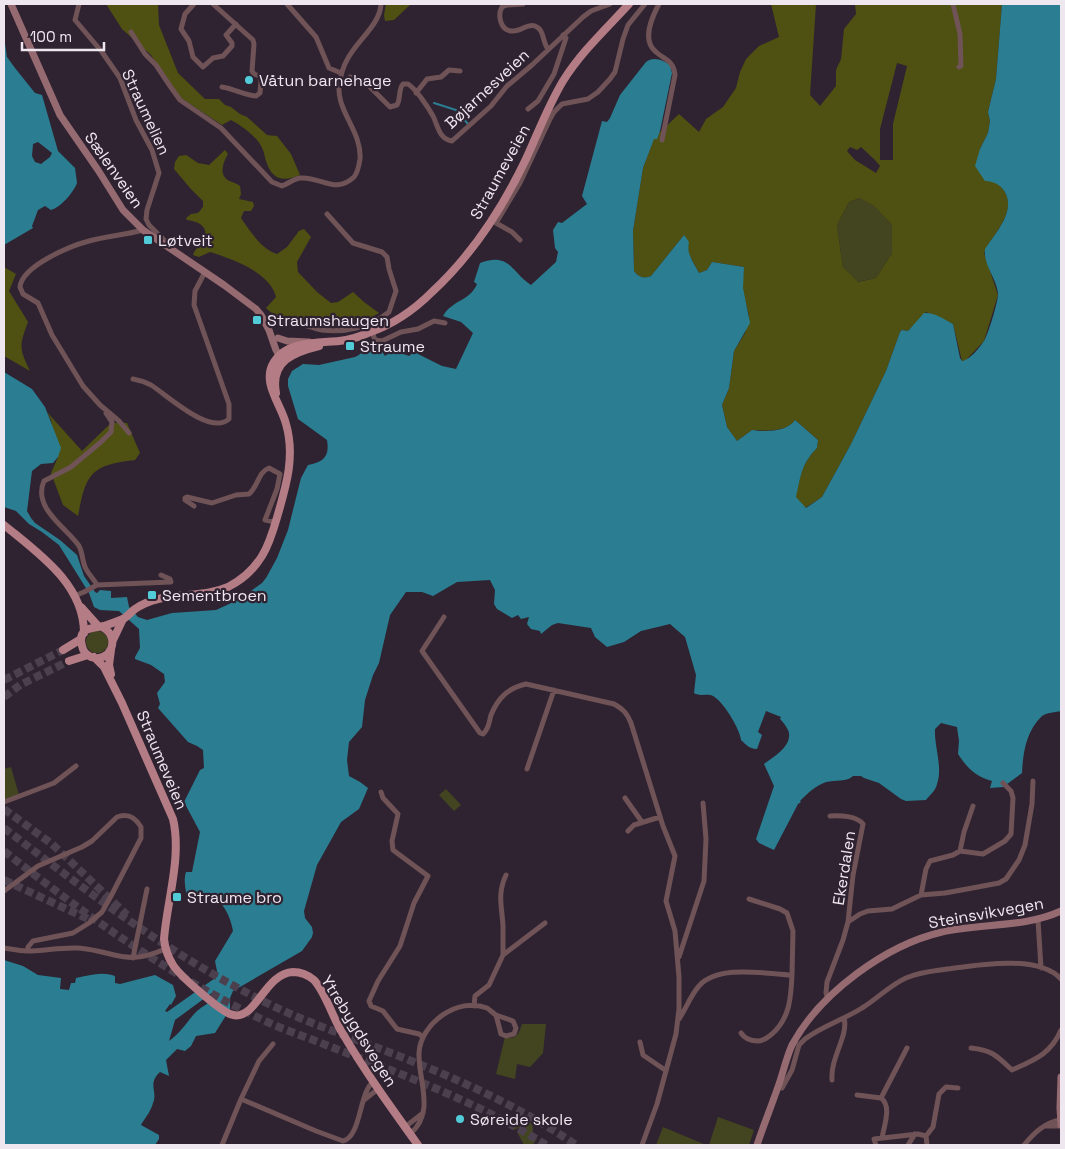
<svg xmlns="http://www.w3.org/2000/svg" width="1065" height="1149" viewBox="0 0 1065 1149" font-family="'Space Grotesk',sans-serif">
<rect width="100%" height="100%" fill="#2f2331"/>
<path fill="#42451f" d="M861 198 874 206 892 225V253L876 278 857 282 843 267 837 225 849 202Z
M86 642a11 11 0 1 1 22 0a11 11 0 1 1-22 0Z
M11 767 19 795 4 800V769Z
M446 789 461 805 454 811 439 795Z
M522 1024H546L543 1053 530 1067 517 1064 515 1079 496 1074 505 1037C516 1041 519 1033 522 1024Z
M510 1115H527C527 1124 522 1127 514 1130L506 1125 498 1123 500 1120Z
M718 1117 754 1130 749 1145H709Z
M529 1121C533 1125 534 1129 532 1134L537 1138 533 1145H524L517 1132 523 1128Z
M663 1127 706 1145H656Z"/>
<path fill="#4e5111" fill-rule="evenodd" d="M106 4H158L159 25 178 73 205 99H219L225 105 231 107 240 114 247 117 267 135 277 136 291 154 300 175C283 182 272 180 266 161 265 158 264 153 263 150 258 137 242 126 231 120L222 125 181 98 151 55 122 29Z
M386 4H411L394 20 385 21 384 15Z
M771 4H816L810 95 820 106 836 86V70L841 59 844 29 856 14 855 4H1002L996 79 988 112 990 121 988 133 980 149 986 181C993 180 999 184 1003 189 1019 211 993 233 984 253L998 295 984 341 966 360 962 361 953 324 926 312 908 331 902 330 900 332 886 371 851 444 822 497 805 508 795 497C801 476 801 464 817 448L818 440 795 420C788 432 765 431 752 430L737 441 727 427 722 405 729 388 734 351 745 333 749 316 742 287 744 267 712 262 707 270 699 273 689 254 684 235 651 276C644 279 638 277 634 271L633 231 643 168 654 138 656 139 659 133 679 114 699 132 706 119 723 107 736 88 740 72 746 59 759 46 779 37ZM897 63 907 66 893 124V160H880V129ZM850 147 857 150 861 147 875 160 880 166 876 173 855 160 847 151ZM860 198 874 206 892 225V253L876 278 858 282 843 267 840 247 837 225 849 202Z
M225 150 228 154C222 164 218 177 232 182 235 183 238 184 240 186L241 194 239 199 253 202 254 206 251 211H244L241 218C251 232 260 248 277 254L287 247 299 231 304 229 311 237 297 262 298 272 317 292 331 303 338 302 353 292 364 302 379 313C373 316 366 322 358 324 337 329 282 326 266 308L276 297C270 272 232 259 210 252L199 257 193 255C195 248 203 244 205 237 208 225 196 221 187 220L186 218 191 214 198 213 203 207V201L190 188 174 169 175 162 179 156 186 155 198 163 209 165Z
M4 267 16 274 9 291 28 322C19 346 19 348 30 371L4 356Z
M47 412 82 451 111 423H127L140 453 135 460C90 465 86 474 78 516L63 505 51 473 58 457 51 420Z"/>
<path fill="#2b7e92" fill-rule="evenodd" d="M1002 4H1061V711C1056 712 1046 713 1042 716 1026 731 1023 753 1022 773L1003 787 990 788 992 781C975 776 967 768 958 754L959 741 957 727 941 723 935 729C934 746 943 767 937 784 936 790 930 795 926 800L906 801 901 799 879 783 864 778 861 776H853C847 782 835 780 826 782 815 786 808 793 800 801L801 802 798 804 774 850 759 843 756 839 774 786 764 764C773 757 791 747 789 733 788 728 783 722 780 719L781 717 766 711 758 732 762 735 757 749C750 749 746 745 741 740 740 729 723 701 713 696 707 693 700 697 694 693L696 675 685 637 670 624 641 631 624 642 607 647 595 637 591 628 558 623 552 625 541 634 540 631 531 629 527 624 529 617 521 619 518 615 512 618 497 609 494 604 495 590 490 580 457 582 433 596 422 592H406L390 615 379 663 373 675 365 700 362 727 349 742 347 760 349 776 360 782 368 788 359 809 341 822 317 865 304 911 305 918 312 927 313 933 312 937 302 951 233 991 230 998V1009L215 1033 196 1036 191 1046 185 1051 177 1049 166 1060 169 1076 160 1072C147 1084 158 1091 153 1103 151 1111 145 1118 141 1125L159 1135V1139L155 1145H4V960L23 966 38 975 61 978 60 989 69 990 71 983H75L76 978C90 975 102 971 115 976V983L120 984 155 975 173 985 176 996 171 1005 170 1004 165 1011 167 1012 218 976 215 961 233 931C231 917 221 894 204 896 199 897 193 900 188 901 186 891 183 881 186 872H192L200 832 184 802 200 770 204 768 203 750 197 746 188 742 158 708 160 704 157 693 165 682 164 674 151 665 135 659V657L140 648 139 629 119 611 100 610 94 607 89 593 59 545 42 532 29 524 16 511 4 507V372L32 389 45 407 61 448 58 457 53 463 41 464 32 471 27 511 31 518 35 523 60 540 77 555 84 576 95 592 97 593 100 590 111 591V598L127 597 129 607 138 617 147 620 172 613 216 610 240 599 262 583 266 578 277 558 288 530 301 478 308 465C323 462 330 457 327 440L298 419 288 386V379L292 371 303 364 319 365 355 357C365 352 366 347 378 345L385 356 396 347 401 353 409 356 414 352 442 366 456 369 473 333 461 322 443 316C452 300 470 301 477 284L474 282 480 263C510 252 511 272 531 285L556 262 558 252 555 248 553 230 558 222 562 223 587 204 582 196 602 121 607 122 610 118 620 95 646 62C653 56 663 60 670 65L672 73 660 131 657 139H654L643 168 633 231 634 271C638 277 644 279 651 276L684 235 689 242C686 254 694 263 699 273L707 270 712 262 744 267 743 288 750 323 734 351 729 388 722 405 727 427 737 441 752 430C765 432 787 432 795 420L818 440 817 448C801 464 801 476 796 497L806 508 822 497 851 444 886 371 900 332 902 330 908 331 924 313C934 312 944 319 953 324L960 358 962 361C970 360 980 347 984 341 988 335 999 299 998 293 996 277 983 265 985 249 996 232 1019 208 1002 188 997 183 991 181 985 181L975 166 980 149 988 133 990 121 988 112 996 79ZM213 992 215 993 216 995C211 1003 204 1005 197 1011 188 1020 180 1034 169 1041L175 1020Z
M4 37 7 57 15 68 35 93 42 95 58 151 75 168 77 183C73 193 61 207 51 210L45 206 38 210 32 226 33 228 4 245ZM38 142 52 153 50 157 41 164 35 162 32 156 33 144Z"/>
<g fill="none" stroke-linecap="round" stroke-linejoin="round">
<path stroke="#2b7e92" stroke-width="2" d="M434 103 456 110 468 124"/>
<path stroke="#4c404e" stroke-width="8" stroke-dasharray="8 4" stroke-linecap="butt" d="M4 680 63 650
M4 697 20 685 69 661
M4 809 52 844 127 915
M4 828C89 893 174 958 271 1005 310 1024 351 1037 391 1053 456 1078 519 1106 576 1145
M4 851C84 914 167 974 259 1018 281 1029 304 1036 326 1045 401 1074 478 1102 546 1145
M4 880 88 919"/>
<path stroke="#6f5357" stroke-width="5" d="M79 4 75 20 102 52 120 78 136 120 152 150 159 173 147 210 146 219 149 225 168 244 169 247
M194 4 185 14 181 29 189 41 193 57 203 67 213 58 223 56 232 46V43L226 35 236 24
M213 4 253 40 254 44 252 71 254 74 260 76 261 81 260 93 256 96C243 95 235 89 222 87
M287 4 316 37 329 68 341 73
M523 4 507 5 502 7C497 16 501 31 512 31 521 32 527 23 535 26 545 30 542 42 548 49
M659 4C652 17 641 40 656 52 665 60 674 61 675 75L662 140
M953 4 960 34 961 66 959 67
M131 32 145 54 156 65 170 86 180 100 221 128 272 182 282 186C288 184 293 179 300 178 321 176 335 195 354 177 358 172 359 166 360 159 362 129 333 109 340 80 342 69 347 58 354 49 364 35 380 22 381 4
M350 77 367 84 390 107 397 105C401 98 398 90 403 84H408C416 89 428 107 433 116 438 126 439 139 452 141L491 106 507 86 532 65 583 17 591 11 610 4
M416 93 427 79 441 77 449 70 460 71
M528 109 538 101 554 74 566 38 563 35
M520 240 512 232 496 223 520 183 550 119 554 112 562 104 588 99 598 92 610 79 615 72 623 39 628 25 645 4
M265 323C278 314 307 327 322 330 345 333 371 327 389 312L396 291 389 269 387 257 382 252 353 243 327 214
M372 332 375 340 382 341 401 332 418 329 434 321 445 323
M133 379C139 380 145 382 151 385 167 395 210 436 229 419V404L194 305 195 291 205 272
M129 433 119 421 100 405 83 386 52 335 38 303 23 294 20 287C22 266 70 246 89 241 107 236 125 235 143 230
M194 506 185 500V498L187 497 212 503 236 495 249 494C258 487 258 472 269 468L280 474 277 489 265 520 275 522
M97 585C94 579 89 575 86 569 82 562 83 553 79 546 67 528 32 508 44 481L71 467 101 442 111 432 112 422 106 413
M74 596 84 592 97 585 171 582 170 579 161 575
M444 617 422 651 480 733 483 734C489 729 489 722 491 715 498 698 508 688 526 684L614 704C623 709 627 713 631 723L663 826 675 856 666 901 675 931 679 977V1009L676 1034 657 1104 642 1145
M527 769 554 690
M381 792 383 798 398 814 392 841 393 850 428 876 414 903 400 946 378 981 369 1001 371 1006 383 1011 397 1029 419 1034 423 1037
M625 798 642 822
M4 802 54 783 76 766
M830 816C840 815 857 816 863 824L853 875 848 922
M628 831 634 825 660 817
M960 851 964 832 973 806
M4 891 38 866 82 847 92 841 117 817C128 813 135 817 141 827V838L111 896 102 912 89 923 73 933 33 941 28 947V951
M921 895 926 869 930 861 953 855 960 851 983 854 1005 841 1011 834 1013 798 1011 791 1003 783
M1038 920 1041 968
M4 948C11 949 19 951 27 951 44 951 61 947 78 948 116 951 125 967 165 949
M503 955C503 945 503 936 503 926 502 907 497 894 506 875
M679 957 704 881 706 839 703 803
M133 958 147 889
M828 999 826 993 827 982 843 940 848 922 860 914 868 911 892 909 921 895 945 893 967 889 999 883 1006 879 1019 860 1025 845 1032 804 1033 781
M474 1006 475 996 489 985 503 955 545 923
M496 1015 513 1021 516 1028 514 1034 506 1036 501 1034Z
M679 1019C686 1009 690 996 699 986 718 964 766 974 792 975L793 931 787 913 780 909 749 899
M741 1033C745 1039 751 1041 758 1041 764 1041 768 1037 772 1034 790 1018 791 997 792 975
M640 1042 643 1055 665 1070
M971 1048C992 1050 997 1056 1012 1070 1034 1060 1051 1054 1061 1030
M832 1080C830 1058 849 1035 844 1018
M778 1087 782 1088 792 1070 799 1045 805 1039C822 1026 843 1020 862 1008 877 999 890 985 906 978 919 972 933 971 947 969 977 965 1038 954 1061 979
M857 1095 881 1098
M241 1099 259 1061 273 1044
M364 1100 378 1089
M1045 1126H1061
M405 1127 423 1113
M410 1134C436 1112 418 1081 419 1053 420 1024 458 996 487 1008 490 1010 493 1013 496 1015
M882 1138C884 1126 892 1106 881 1098L907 1048
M222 1145 241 1099 316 1131 343 1141C361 1137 359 1093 373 1082
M876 1145 874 1139 918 1134 926 1136
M908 1145 915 1134
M927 1145 926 1136 933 1127 939 1094 946 1087 958 1088
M1024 1145C1034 1133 1045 1122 1061 1120"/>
<path stroke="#966a71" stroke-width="7" d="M11 4 60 115 98 170 123 210 143 230 224 285 256 309 261 315 269 330 276 350 279 355 285 357
M278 338 287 341 309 342
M1061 1077 1060 1108 1061 1125
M757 1145C764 1124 773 1102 780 1081 784 1069 787 1056 792 1045 820 993 886 945 942 932 981 923 1024 928 1061 911"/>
<path stroke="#b47c84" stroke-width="8" d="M276 393C270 361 294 352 319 346
M4 525C38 553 84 584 84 633
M81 607 98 626
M102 627C122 637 110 664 91 657 86 655 83 651 82 646 77 627 93 628 104 626 110 624 118 621 123 619 127 617 131 612 135 609 142 604 150 601 158 599 182 593 206 597 228 587 242 580 254 569 262 556 270 543 274 528 278 514 287 483 295 455 286 424 281 404 261 382 274 362 287 341 317 343 339 341 349 340 359 337 368 333 392 325 414 310 432 292 471 256 503 207 526 159 538 133 548 106 563 81 581 52 606 29 629 4
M113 640 123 619
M63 650 81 639
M111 650 109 665 111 674
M94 657 104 667 122 703 173 819C182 857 167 901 164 939 165 949 168 957 173 965 180 976 218 1009 230 1014 237 1017 242 1015 248 1011 262 999 272 973 293 972 301 972 308 975 314 980 326 993 333 1019 343 1034 366 1073 392 1109 418 1145
M69 661 88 655"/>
</g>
<g fill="#52cbd9" stroke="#2f2331" stroke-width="2">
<circle cx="249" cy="80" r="5"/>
<rect x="143" y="235" width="10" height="10" rx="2.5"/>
<rect x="252" y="315" width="10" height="10" rx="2.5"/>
<rect x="345" y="341" width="10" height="10" rx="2.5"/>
<rect x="147" y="590" width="10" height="10" rx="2.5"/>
<rect x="172" y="892" width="10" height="10" rx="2.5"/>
<circle cx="460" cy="1119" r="5"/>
</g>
<g text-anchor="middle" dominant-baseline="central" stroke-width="4.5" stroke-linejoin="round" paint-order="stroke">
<g font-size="16" fill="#efe7f0" stroke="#2f2331" text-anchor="start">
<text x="259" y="80">Våtun barnehage</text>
<text x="158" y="240">Løtveit</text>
<text x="267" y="320">Straumshaugen</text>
<text x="360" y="346">Straume</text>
<text x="162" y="595">Sementbroen</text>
<text x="187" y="897">Straume bro</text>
<text x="470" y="1119">Søreide skole</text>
</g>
<g font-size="16" fill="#efe7f0" stroke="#2f2331">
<text transform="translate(487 89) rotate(-43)">Bøjarnesveien</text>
<text transform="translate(146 112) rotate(65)">Straumelien</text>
<text transform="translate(114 170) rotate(55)">Sælenveien</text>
<text transform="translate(500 172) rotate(-61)">Straumeveien</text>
<text transform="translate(162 760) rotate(67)">Straumeveien</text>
<text transform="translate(844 868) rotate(-81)">Ekerdalen</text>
<text transform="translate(986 913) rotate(-10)">Steinsvikvegen</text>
<text transform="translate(359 1031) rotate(58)">Ytrebygdsvegen</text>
</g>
</g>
<rect width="1065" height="1149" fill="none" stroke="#efe7f0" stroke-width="10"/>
<path d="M22 42v8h82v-8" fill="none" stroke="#efe7f0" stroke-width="2.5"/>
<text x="30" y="42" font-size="15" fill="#efe7f0" stroke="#2f2331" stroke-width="4" paint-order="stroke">100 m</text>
</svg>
